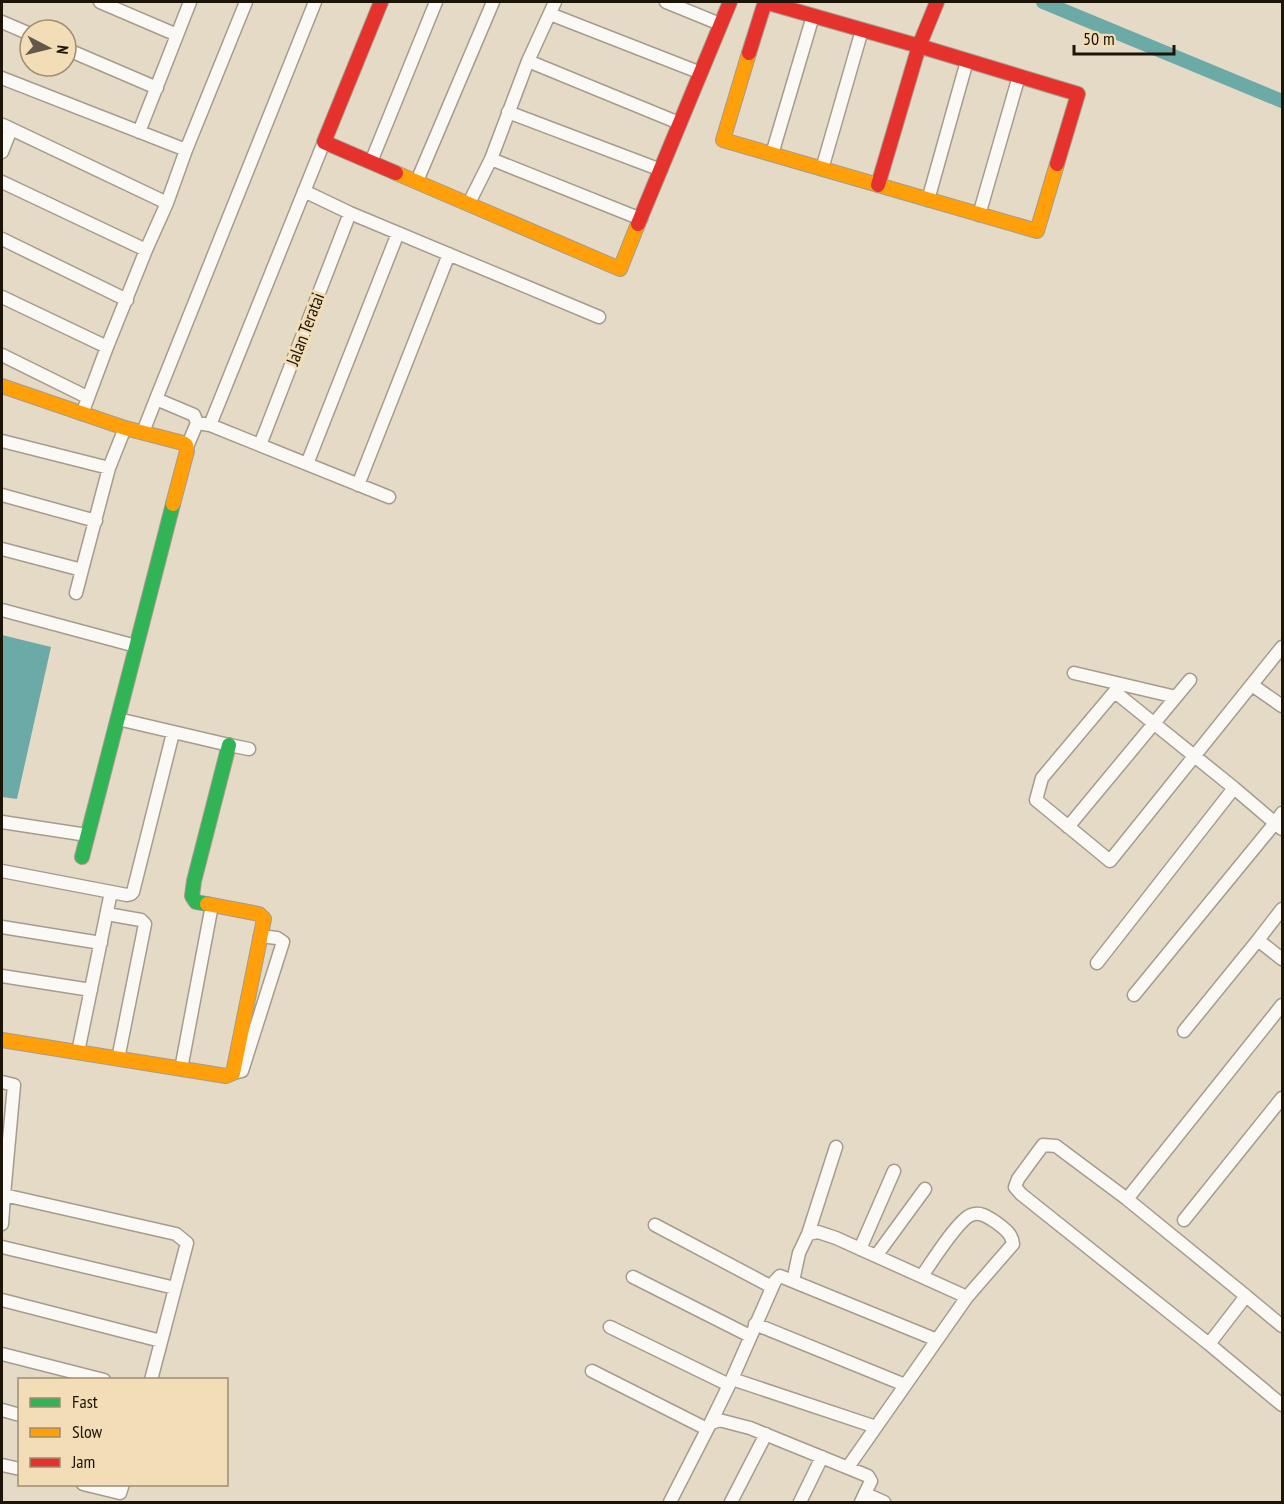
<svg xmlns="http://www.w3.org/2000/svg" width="1284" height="1504" viewBox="0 0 1284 1504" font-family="'PT Sans Narrow',sans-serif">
<rect width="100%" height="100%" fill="#e5dac5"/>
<path fill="#6baaa7" d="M2 635 51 647 17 799 2 797Z"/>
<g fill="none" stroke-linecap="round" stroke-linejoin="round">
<path stroke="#6baaa7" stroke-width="14" d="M1043 2 1282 101"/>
<g stroke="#a59c8d" stroke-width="15">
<path id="street" d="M100 2 177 35
M666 2 720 24
M550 14 701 73
M2 22 30 34
M66 49 157 88
M528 61 679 123
M2 78 186 150
M508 112 661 170
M3 125 167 203
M139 132 190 2
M2 152 11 129
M772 154 813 16
M491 159 641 219
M371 162 436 2
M822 169 862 30
M417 181 493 2
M2 182 146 250
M304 191 350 213 599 317
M928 200 967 61
M469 203 491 159 528 61 555 2
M979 215 1019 76
M2 239 127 300
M2 297 107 347
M2 355 87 397
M82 414 107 347 146 250 167 203 186 150 246 2
M197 423 210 425 324 142
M210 425 389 497
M143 432 156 399
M2 441 109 468
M260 445 350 213
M187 447 197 423 194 415 156 399 315 2
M307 464 398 233
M358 485 449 254
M2 495 96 521
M2 549 82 570 76 593
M82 570 109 468 125 428
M2 610 136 646
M1074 673 1176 697
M1121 684 1042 778 1036 800 1110 861 1282 647
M1252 685 1282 706
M1115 692 1234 788 1275 823 1282 813
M118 719 229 745 249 749
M2 822 87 835
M1068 827 1190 680
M2 871 127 895 131 894 133 892 173 733
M1282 909 1258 940 1282 959
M107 914 141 920 145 924 118 1059
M2 927 101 943
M1097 963 1234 788
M2 976 91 990
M1134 995 1275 823 1282 829
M1184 1031 1258 940
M78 1052 111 892
M181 1069 212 905
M233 1073 242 1071 283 942 277 938 260 936
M2 1082 14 1085 4 1195 176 1234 187 1243 151 1380
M1127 1199 1056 1146 1043 1145 1018 1179 1015 1187 1021 1194 1209 1344
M1184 1220 1282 1098
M2 1224 4 1195
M655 1225 772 1287
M808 1234 836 1147
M2 1247 175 1288
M860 1249 894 1171
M876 1256 925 1189
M633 1277 750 1336
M793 1281 799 1253 808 1234 818 1232 836 1238 967 1297
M1246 1296 1127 1199 1282 1005
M2 1300 161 1341
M755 1324 905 1385
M1282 1326 1246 1296 1209 1344 1282 1405
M610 1327 729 1385
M2 1354 104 1380
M592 1371 707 1429
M732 1379 876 1427
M2 1410 20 1415
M710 1424 732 1379 775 1281 780 1276 937 1340
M2 1465 20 1469
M848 1467 967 1297 1013 1244C1012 1234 1005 1229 997 1223 989 1218 981 1211 971 1215 958 1220 931 1263 922 1276
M83 1484 120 1493 123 1484
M866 1494 884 1502
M670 1502 710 1424 719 1420 750 1428 868 1476 871 1481 861 1502
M731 1502 766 1434
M800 1502 822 1457"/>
</g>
<g stroke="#a59c8d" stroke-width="16">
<path id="fast" d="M82 857 173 504
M207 904 196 902 192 896 194 881 229 745"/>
</g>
<g stroke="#a59c8d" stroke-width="16">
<path id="slow" d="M749 53 723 140 1037 231 1057 164
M396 173 620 269 638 224
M2 386 125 428 183 443 186 445 187 451 173 504
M2 1040 226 1076 233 1073 264 919 259 914 207 904"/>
</g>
<g stroke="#a59c8d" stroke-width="16">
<path id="jam" d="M381 2 324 142 396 173
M749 53 765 2 919 46 937 2
M878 185 919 46 1078 94 1057 164
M638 224 730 2"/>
</g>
<use href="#street" stroke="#fbf9f6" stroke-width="12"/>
<use href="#fast" stroke="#30b455" stroke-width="14"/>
<use href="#slow" stroke="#ff9f0a" stroke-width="14"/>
<use href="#jam" stroke="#e5322d" stroke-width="14"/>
</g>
<g text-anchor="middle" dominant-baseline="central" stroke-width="6" stroke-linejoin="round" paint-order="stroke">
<g font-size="18" fill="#1c1407" stroke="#f3ddb7">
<text transform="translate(305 329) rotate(-69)">Jalan Teratai</text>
</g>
</g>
<rect width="1284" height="1504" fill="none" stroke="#1c1407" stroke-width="6"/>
<rect x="18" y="1378" width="210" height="108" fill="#f3ddb7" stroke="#9d8d71" stroke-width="1.5"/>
<rect x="30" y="1398" width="30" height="9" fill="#30b455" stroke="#9d8d71" stroke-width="1.5"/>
<text x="72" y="1408" font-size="18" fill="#1c1407">Fast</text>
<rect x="30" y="1428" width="30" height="9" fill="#ff9f0a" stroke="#9d8d71" stroke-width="1.5"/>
<text x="72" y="1438" font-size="18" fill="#1c1407">Slow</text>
<rect x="30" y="1458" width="30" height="9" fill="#e5322d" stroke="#9d8d71" stroke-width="1.5"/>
<text x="72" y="1468" font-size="18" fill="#1c1407">Jam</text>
<g transform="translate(48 48) rotate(97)"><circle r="28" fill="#f3ddb7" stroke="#9d8d71" stroke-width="1.5"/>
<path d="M0-4.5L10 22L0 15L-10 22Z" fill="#62594a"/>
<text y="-9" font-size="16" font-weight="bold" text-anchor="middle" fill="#1c1407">N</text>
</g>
<path d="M1074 45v9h100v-9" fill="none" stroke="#1c1407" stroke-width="3"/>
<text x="1083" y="45" font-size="18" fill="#1c1407" stroke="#f3ddb7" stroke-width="4.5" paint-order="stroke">50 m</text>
</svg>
